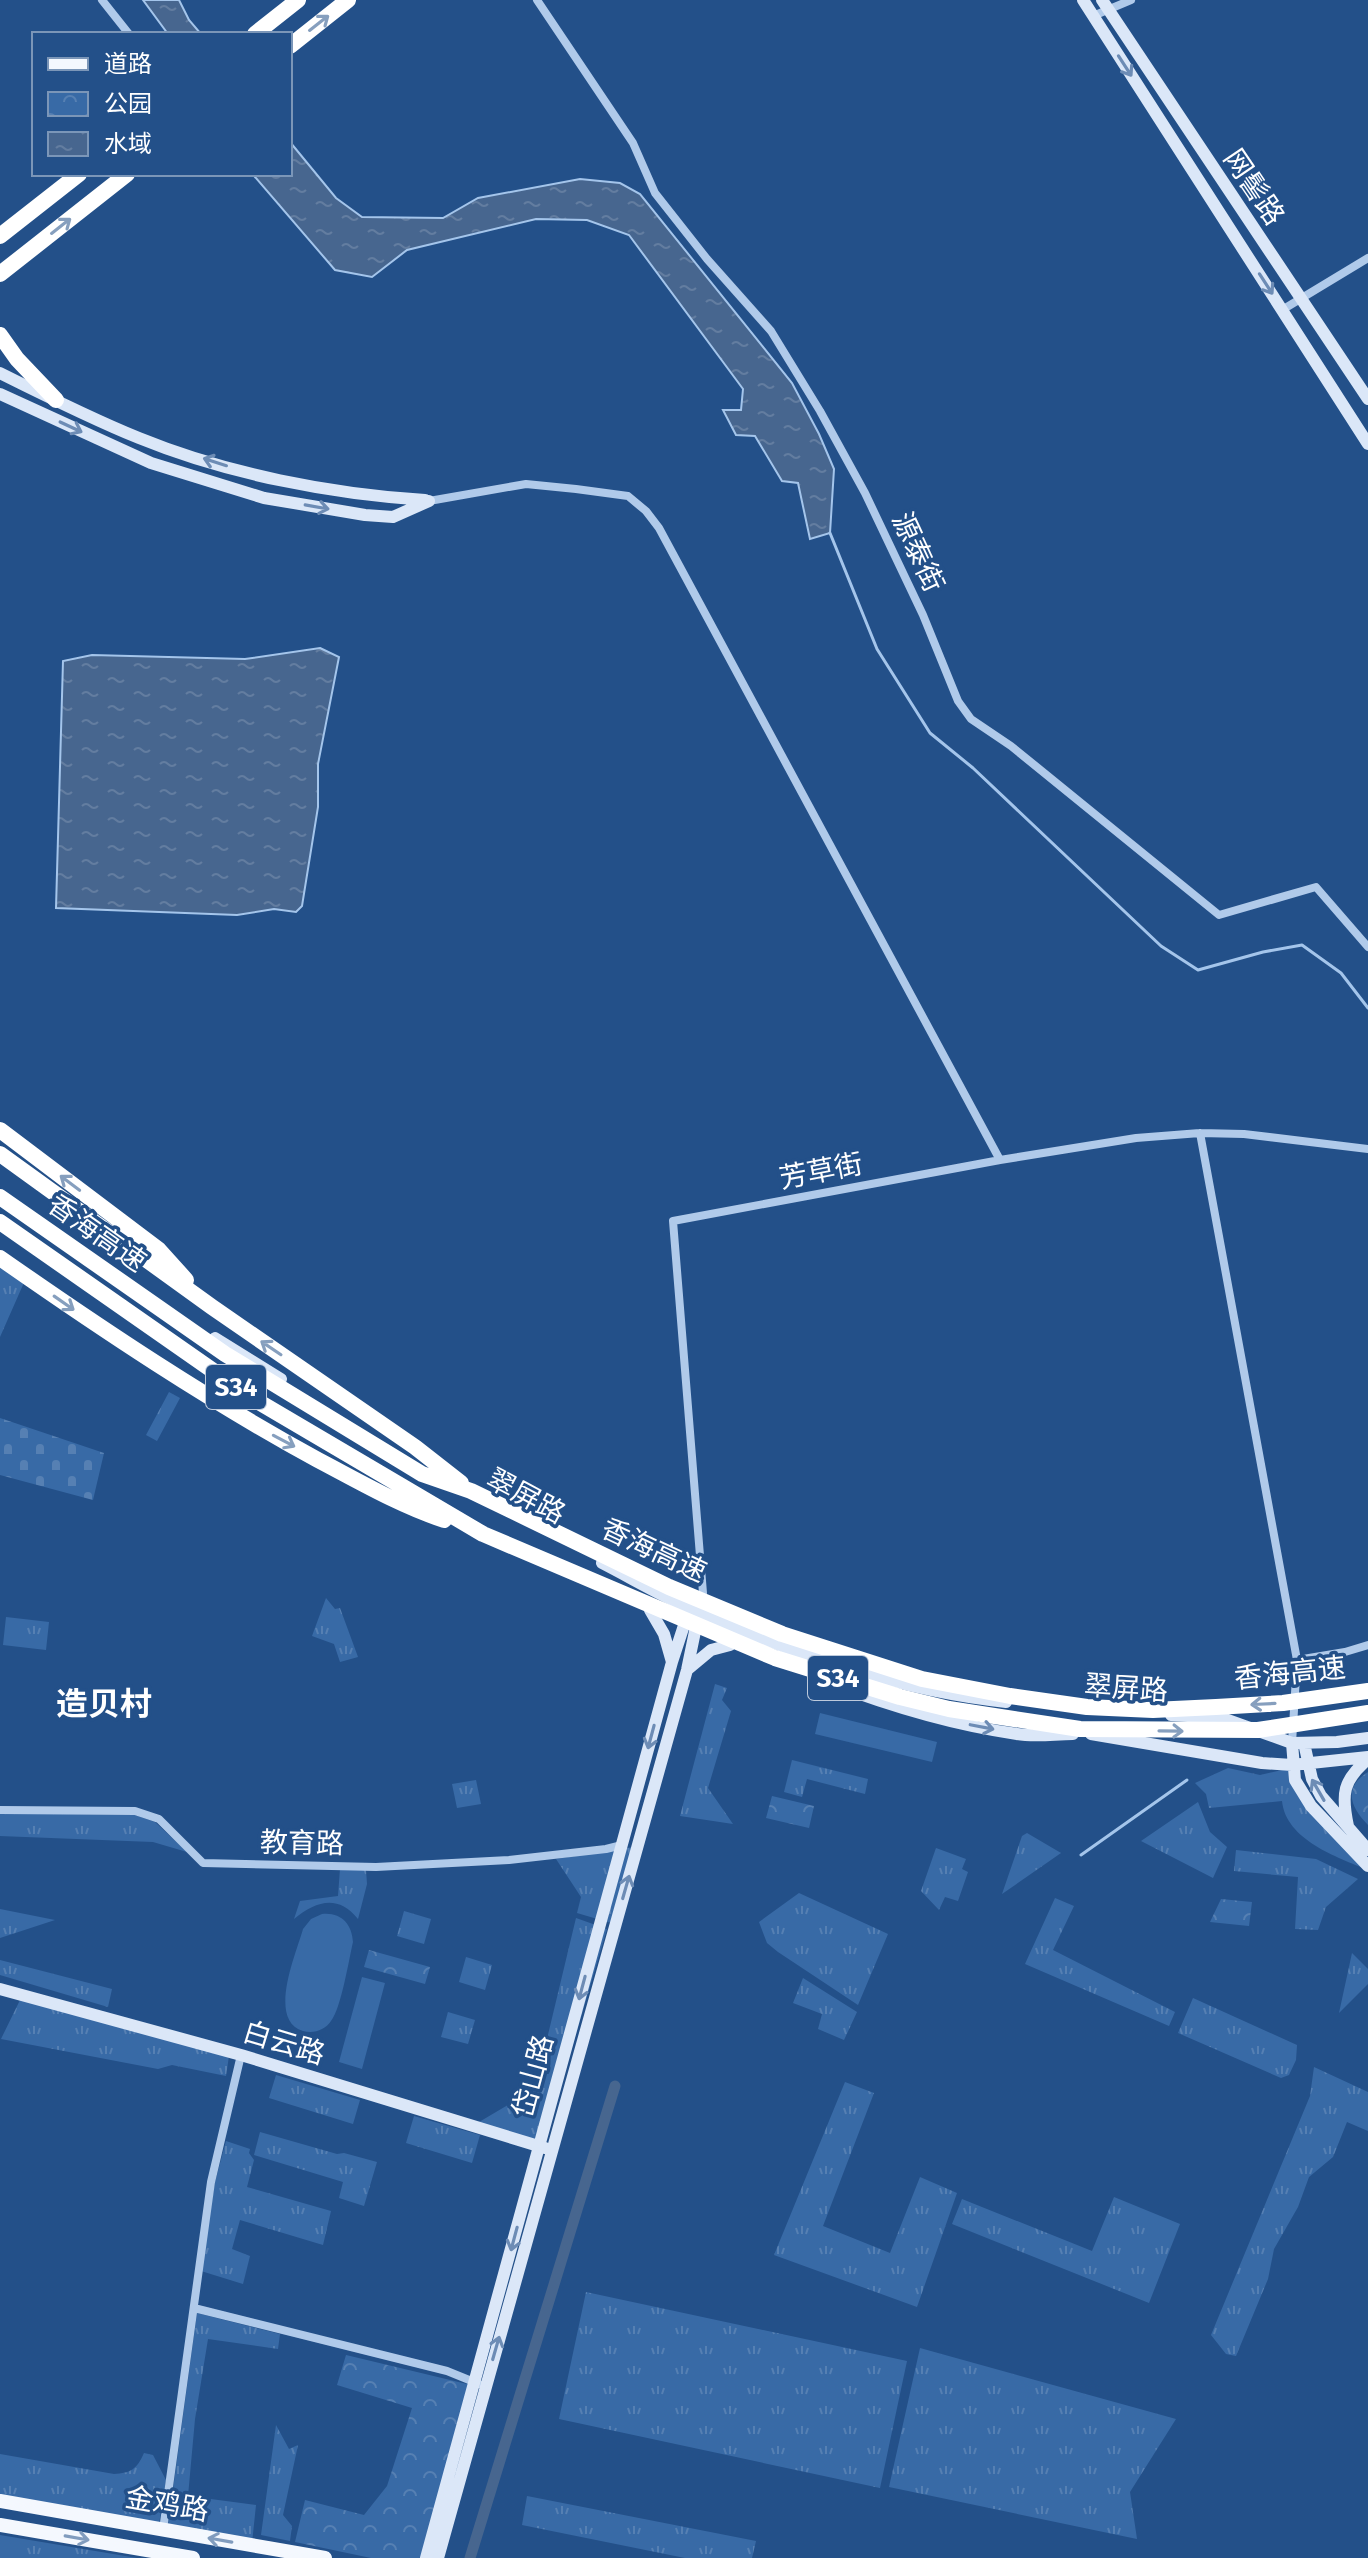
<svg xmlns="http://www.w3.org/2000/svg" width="1368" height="2558" viewBox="0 0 1368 2558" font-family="'Fira Sans','Noto Sans SC',sans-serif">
<defs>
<pattern id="grass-tufts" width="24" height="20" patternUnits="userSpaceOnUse" patternTransform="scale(2)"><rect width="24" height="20" fill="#386aa6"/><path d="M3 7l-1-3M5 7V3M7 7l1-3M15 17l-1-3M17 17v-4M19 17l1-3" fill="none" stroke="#5680b3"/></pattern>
<pattern id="cemetery-stones" width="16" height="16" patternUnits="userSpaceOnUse" patternTransform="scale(2)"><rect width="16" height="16" fill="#386aa6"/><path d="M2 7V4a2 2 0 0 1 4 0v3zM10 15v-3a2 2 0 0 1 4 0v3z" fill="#5680b3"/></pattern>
<pattern id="park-crowns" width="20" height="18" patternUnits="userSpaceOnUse" patternTransform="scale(2)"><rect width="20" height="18" fill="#386aa6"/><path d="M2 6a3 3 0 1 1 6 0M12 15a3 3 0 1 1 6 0" fill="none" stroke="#5680b3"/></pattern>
<pattern id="water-ripples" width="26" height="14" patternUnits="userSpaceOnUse" patternTransform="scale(2)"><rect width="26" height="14" fill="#47668f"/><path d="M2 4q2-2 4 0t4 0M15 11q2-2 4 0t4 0" fill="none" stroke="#637da0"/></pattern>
</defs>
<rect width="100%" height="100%" fill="#235089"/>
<path fill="url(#grass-tufts)" d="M0 1262 26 1278 0 1337Z
M169 1392 180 1398 157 1441 146 1435Z
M326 1598 335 1609 340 1608 358 1657 340 1662 334 1644 312 1636Z
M6 1617 49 1622 46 1650 3 1645Z
M715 1684 727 1688 722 1700 731 1711 708 1788 733 1824 680 1816Z
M792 1760 868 1779 865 1794 807 1779 802 1797 784 1792Z
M1295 1767 1303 1792 1368 1870C1337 1857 1286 1840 1282 1801L1209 1808 1206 1794 1195 1783 1228 1768 1260 1775Z
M476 1780 481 1804 457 1808 452 1784Z
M1198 1802 1210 1832 1227 1847 1213 1878 1141 1841Z
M0 1813 135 1815 155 1822 187 1852 153 1842 0 1836Z
M1027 1833 1061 1853 1002 1894 1022 1836Z
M633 1847 611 1923 577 1913 581 1897 556 1859Z
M936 1848 966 1859 962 1869 968 1872 958 1901 945 1897 939 1910 921 1891Z
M1236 1850 1316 1859 1358 1879 1326 1907 1318 1930 1295 1929 1298 1877 1234 1871Z
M340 1869 366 1870 367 1884 358 1919C338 1894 316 1901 294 1919L300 1901 338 1896Z
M799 1893 888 1934 858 2005 778 1952 767 1943 759 1922Z
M1055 1898 1074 1906 1053 1950 1175 2012 1169 2026 1025 1964Z
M0 1909 55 1920 0 1938Z
M404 1911 431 1919 424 1944 397 1936Z
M576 1918 607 1929 543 2146 474 2125 535 2089Z
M1352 1953 1368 1969V1984L1339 2013Z
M466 1957 492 1965 485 1990 459 1982Z
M0 1960 112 1989 108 2007 0 1975Z
M803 1978 857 2012 844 2040 818 2029 822 2014 793 2003Z
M21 1998 229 2056 226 2076 172 2065 158 2069 1 2039Z
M1193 1998 1297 2045 1296 2060 1289 2075 1281 2078 1178 2033Z
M448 2012 475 2020 468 2044 441 2037Z
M1314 2067 1368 2092V2131L1347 2122 1333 2157 1309 2177 1298 2207 1274 2249 1268 2279 1236 2356 1226 2354 1211 2335 1310 2096Z
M276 2075 360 2100 353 2124 269 2098Z
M845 2082 874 2093 823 2226 890 2253 920 2177 957 2193 917 2307 774 2255Z
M414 2116 480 2135 472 2163 406 2143Z
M260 2132 337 2154 344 2153 377 2162 364 2206 339 2198 343 2182 254 2155Z
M226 2141 250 2149 249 2153 254 2160 247 2187 331 2211 323 2245 240 2220 232 2249 250 2256 243 2284 201 2271 215 2182Z
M1114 2197 1180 2224 1149 2303 952 2224 962 2199 1092 2251Z
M586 2292 907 2361 880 2488 559 2419Z
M197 2313 280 2334 278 2349 208 2339 195 2419 188 2496 256 2505 252 2543 168 2526Z
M920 2348 1176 2419 1130 2492 1137 2539 889 2487Z
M276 2425 289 2449 298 2445 283 2515 292 2526 290 2541 261 2535Z
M144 2453 153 2455 166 2480 159 2524 0 2496V2454L114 2474C131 2473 137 2469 144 2453Z
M527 2496 756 2541 752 2558H685L522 2525Z
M0 2535 137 2558H0Z"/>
<path fill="url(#cemetery-stones)" d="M0 1418 104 1453 93 1500 0 1475Z"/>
<path fill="url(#park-crowns)" d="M1368 1772V1825C1351 1808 1342 1788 1368 1772Z
M772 1796 814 1806 809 1828 766 1818Z
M1221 1899 1252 1902 1249 1926 1210 1922Z
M369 1950 430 1967 425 1984 364 1967Z
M346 2355 471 2385 427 2558H371L295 2542 305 2500 364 2515 387 2486 412 2408 337 2385Z"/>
<path fill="#386aa6" d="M820 1713 937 1742 932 1762 815 1734Z
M322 1914C341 1912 352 1924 353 1942 349 1959 341 2009 331 2021 325 2030 314 2034 303 2031 267 2020 296 1954 303 1929L311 1919Z
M362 1977 385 1983 362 2069 339 2062Z"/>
<path fill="url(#water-ripples)" stroke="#a4c5eb" stroke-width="2" d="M143 0H179L189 20 201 34H168Z
M290 142 336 198 362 217 443 218 478 198 580 179 620 183 640 194 792 383 819 434 834 469 830 533 810 539 798 483 782 481 755 436 736 435 723 410H741L743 389 629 235 587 220 536 219 407 250 372 277 335 270 255 177 258 174H290Z
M320 648 339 657 318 764V807L302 906 296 912 274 909 237 915 56 908 63 661 92 655 245 659Z"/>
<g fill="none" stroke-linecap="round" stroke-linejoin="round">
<path stroke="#a4c5eb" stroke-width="3" d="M830 533 877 649 930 733 973 768 1161 946 1198 970 1263 952 1302 945 1341 973 1368 1008
M1081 1855 1187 1780"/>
<path stroke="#47668f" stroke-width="11" d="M470 2558 615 2086"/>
<path stroke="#b0caea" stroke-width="8" d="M102 0 129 34
M537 0 633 143 655 193 707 259 771 331 820 411 865 493 923 615 958 701 971 719 1011 746 1219 915 1316 887 1368 947
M1093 16 1131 0
M1282 310 1368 258
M429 501 526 484 576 489 628 496 646 511 659 528 1000 1160
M1200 1133 1297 1660 1292 1743
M702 1600 703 1593 673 1221 1000 1160 1136 1138 1200 1133 1244 1134 1368 1149
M1297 1660 1345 1652 1368 1645
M0 1810 135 1811 159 1819 203 1863 376 1867 509 1860 606 1849 622 1845
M194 2308 447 2371 479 2384
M163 2530 211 2182 241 2055"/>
<path stroke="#dbe7f8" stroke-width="12" d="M1083 0 1368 444
M1102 0 1368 399
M0 373C46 396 92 419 139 438 227 474 331 494 425 500
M0 394 151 463 264 498 365 515 393 517 429 501
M215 1338 281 1379
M602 1563C635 1580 667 1599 700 1613 797 1655 901 1691 1006 1702
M650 1610 664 1634 672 1662
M687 1670 711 1650 730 1645
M827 1682C887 1705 953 1725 1017 1734 1035 1737 1055 1734 1073 1734
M1171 1715 1222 1718 1292 1743 1337 1742 1368 1738
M1091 1734 1262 1763 1292 1765 1368 1757
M1292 1743 1295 1780 1311 1806 1368 1866
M1304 1743 1312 1779 1321 1796 1368 1850
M1348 1826C1341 1794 1343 1780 1368 1759
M0 1989 241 2055 545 2148
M426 2558 672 1662 688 1613
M438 2558 687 1670 698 1617"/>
<path stroke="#f4f8fe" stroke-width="14" d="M0 2501 325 2558
M0 2525 193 2558"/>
<path stroke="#fff" stroke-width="16" d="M255 34 298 0
M290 46 348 0
M0 236 79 174
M0 274 127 174
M0 335 17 359 56 400
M0 1130 159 1250 186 1280
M0 1154 212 1307 415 1447 461 1483
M0 1197 225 1354 422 1474 471 1491 669 1587 782 1634 922 1679 1010 1696 1087 1707 1153 1710 1216 1707 1283 1703 1368 1691
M0 1222 252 1398 483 1534 775 1658 900 1697 949 1709 1080 1729 1258 1730 1368 1713
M0 1258C103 1330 208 1400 318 1460 360 1482 399 1505 444 1520"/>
</g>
<defs><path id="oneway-shaft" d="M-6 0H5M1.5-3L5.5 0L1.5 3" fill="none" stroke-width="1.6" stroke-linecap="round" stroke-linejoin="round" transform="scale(2)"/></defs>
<g stroke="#869fbe">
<use href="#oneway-shaft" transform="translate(319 23) rotate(-38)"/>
<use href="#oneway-shaft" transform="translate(61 226) rotate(-38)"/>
<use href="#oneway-shaft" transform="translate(70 1183) rotate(-143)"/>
<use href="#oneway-shaft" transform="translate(64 1303) rotate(35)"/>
<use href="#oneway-shaft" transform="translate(271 1348) rotate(-146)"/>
<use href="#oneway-shaft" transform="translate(284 1441) rotate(28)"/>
<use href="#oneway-shaft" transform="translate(1263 1704) rotate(177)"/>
<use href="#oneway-shaft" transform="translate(1171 1731) rotate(1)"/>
</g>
<g stroke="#6d8cb5">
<use href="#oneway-shaft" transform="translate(1125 66) rotate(57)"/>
<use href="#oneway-shaft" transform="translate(1266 284) rotate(57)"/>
<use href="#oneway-shaft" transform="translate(71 427) rotate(25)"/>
<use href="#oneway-shaft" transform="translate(215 462) rotate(-162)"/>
<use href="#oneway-shaft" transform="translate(317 507) rotate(10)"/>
<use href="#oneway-shaft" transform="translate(982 1727) rotate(11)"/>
<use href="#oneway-shaft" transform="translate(651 1737) rotate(105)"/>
<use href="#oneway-shaft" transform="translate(1318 1790) rotate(-120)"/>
<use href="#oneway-shaft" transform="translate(626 1887) rotate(-74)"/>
<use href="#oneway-shaft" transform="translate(582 1988) rotate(105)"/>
<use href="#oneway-shaft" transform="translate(514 2239) rotate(105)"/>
<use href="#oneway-shaft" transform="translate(496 2348) rotate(-74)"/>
</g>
<g stroke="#819cbe">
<use href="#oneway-shaft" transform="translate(77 2538) rotate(10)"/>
<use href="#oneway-shaft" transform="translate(220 2540) rotate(-170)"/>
</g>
<g text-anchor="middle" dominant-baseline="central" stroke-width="7" stroke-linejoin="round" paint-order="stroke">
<g fill="#235089" stroke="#bdcadc" stroke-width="2">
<rect x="206" y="1365" width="60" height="44" rx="6"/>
<rect x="808" y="1656" width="60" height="44" rx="6"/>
</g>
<g font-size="26" font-weight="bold" fill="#fff">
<text x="236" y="1387">S34</text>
<text x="838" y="1678">S34</text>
</g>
<g font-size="28" fill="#fff" stroke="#235089">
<text transform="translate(1254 187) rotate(56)">网髻路</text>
<text transform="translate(918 552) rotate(65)">源泰街</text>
<text transform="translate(821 1171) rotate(-11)">芳草街</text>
<text transform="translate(97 1233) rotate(35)">香海高速</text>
<text transform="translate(526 1496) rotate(28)">翠屏路</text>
<text transform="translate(654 1550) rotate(25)">香海高速</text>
<text transform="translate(1290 1673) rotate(-6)">香海高速</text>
<text transform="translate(1126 1688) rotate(4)">翠屏路</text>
<text transform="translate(302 1843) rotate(1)">教育路</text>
<text transform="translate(284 2043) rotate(17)">白云路</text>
<text transform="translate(533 2076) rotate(-75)">岱山路</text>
<text transform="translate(167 2504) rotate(10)">金鸡路</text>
</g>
<g font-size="32" font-weight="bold" fill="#fff" stroke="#235089">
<text x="104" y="1704">造贝村</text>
</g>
</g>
<rect x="32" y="32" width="260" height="144" fill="#235089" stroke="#7b96b8" stroke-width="2"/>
<rect x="48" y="58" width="40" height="12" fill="#f4f8fe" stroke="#7b96b8" stroke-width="2"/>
<text x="104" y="72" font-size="24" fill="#ffffff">道路</text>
<rect x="48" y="92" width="40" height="24" fill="url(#park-crowns)" stroke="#7b96b8" stroke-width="2"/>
<text x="104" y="112" font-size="24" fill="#ffffff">公园</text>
<rect x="48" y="132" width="40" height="24" fill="url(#water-ripples)" stroke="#7b96b8" stroke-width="2"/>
<text x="104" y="152" font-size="24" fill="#ffffff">水域</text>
</svg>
